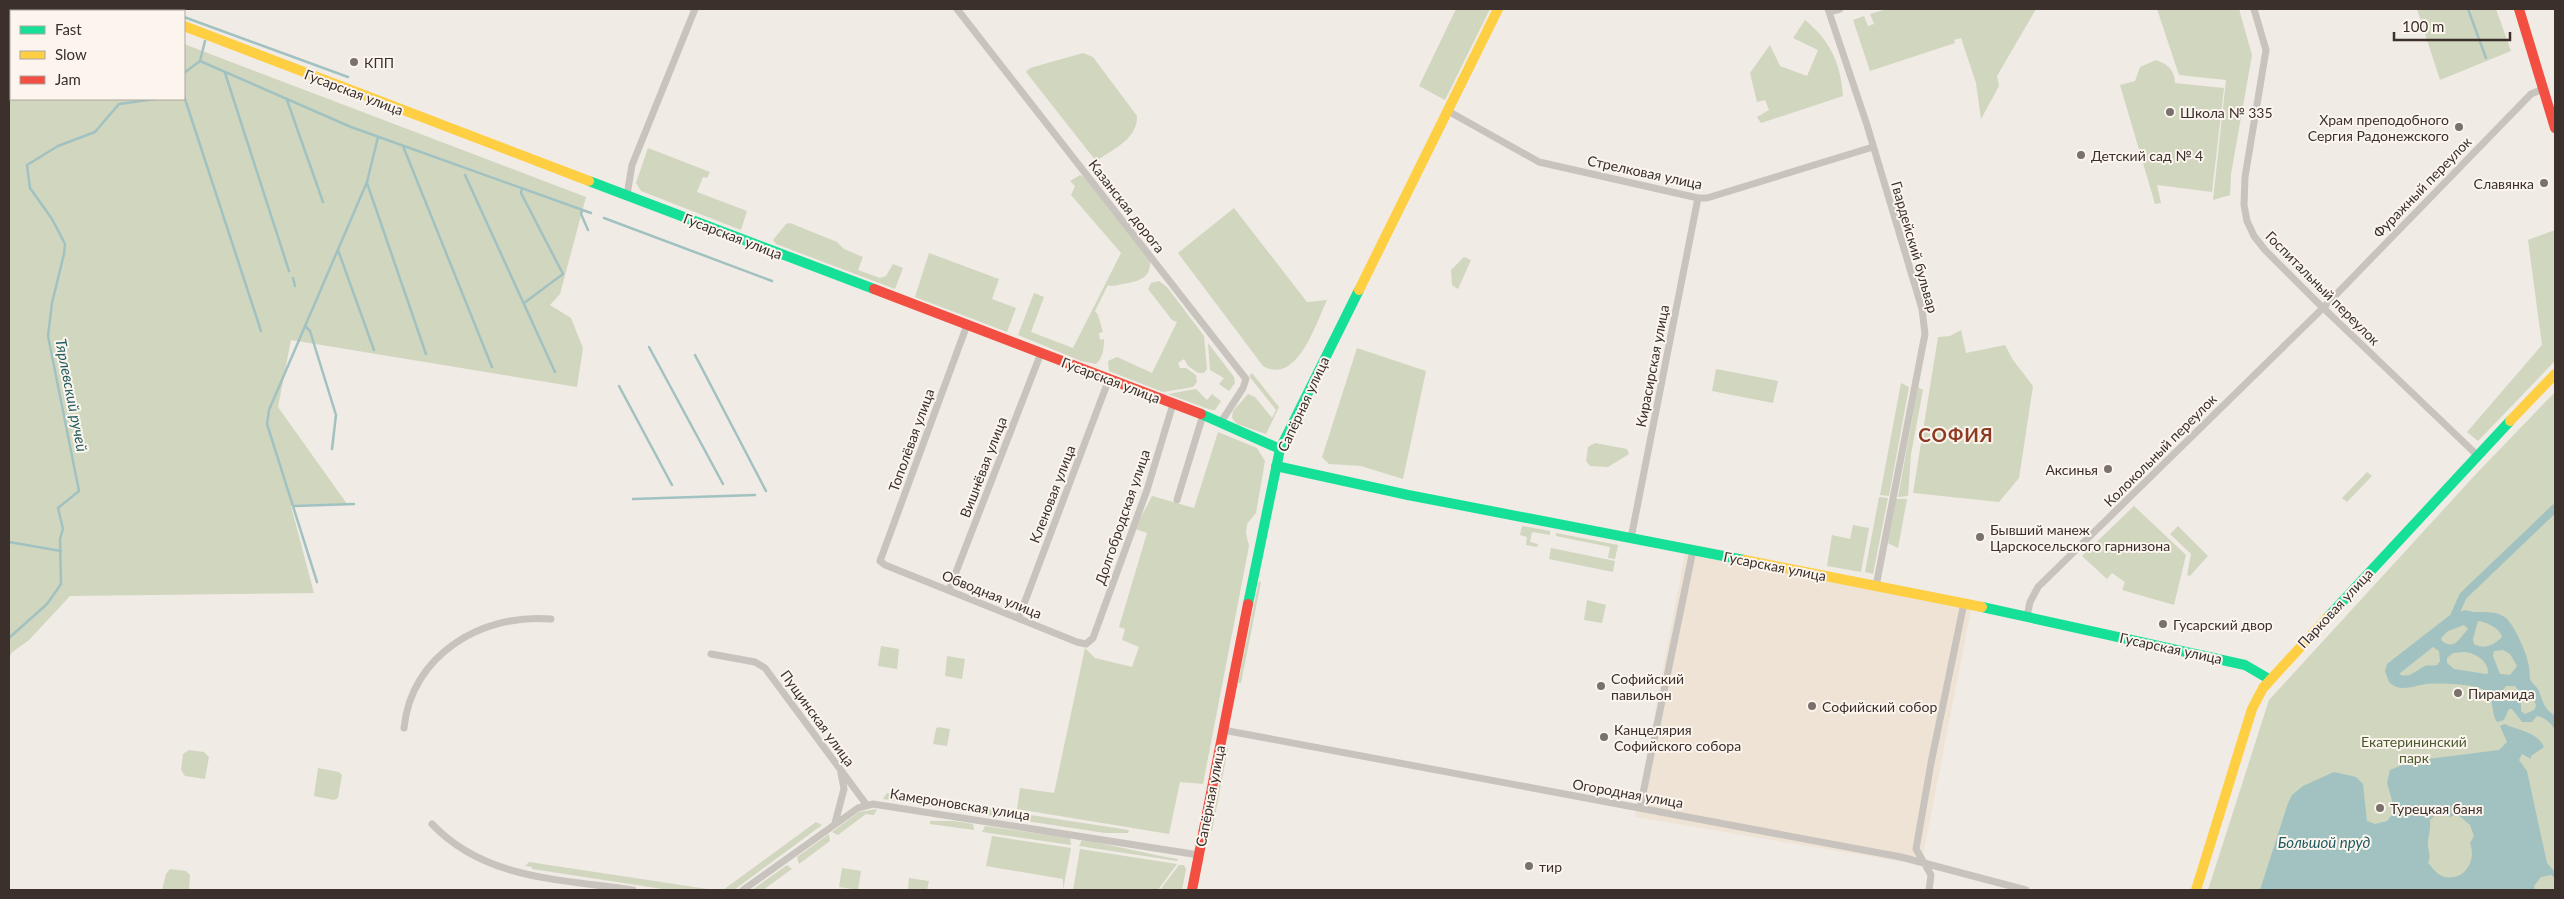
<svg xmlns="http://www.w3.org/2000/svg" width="2564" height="899" viewBox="0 0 2564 899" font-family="Lato,sans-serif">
<rect width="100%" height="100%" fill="#f0ebe5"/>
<path fill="#d1d6bf" d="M1456 9H1490L1445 100 1419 86Z
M1887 9H2036L1997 76 1999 86 1981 119 1976 83 1961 38 1954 40 1955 43 1870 71 1853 20 1864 16 1868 26 1874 24 1870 14Z
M2157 9H2239L2252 55 2231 174 2230 195 2213 200 2226 80 2179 75Z
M2417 9H2496L2511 51 2440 80Z
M1805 20C1830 40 1841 64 1843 96L1761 123 1757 117 1769 110 1765 100 1757 102 1750 73 1770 45 1780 66 1807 76 1818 50 1793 38Z
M9 21 11 22V99H184V44L586 197 560 294 550 305 571 318 583 348 577 387 291 340 278 407 347 504 291 506 314 593 70 596 29 640 11 653 9 663Z
M1083 53 1093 57 1137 116C1138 139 1112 150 1096 161L1026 72 1030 68Z
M2156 60C2168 64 2175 71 2175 83L2224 88 2212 192 2157 185 2161 203 2155 204 2120 85 2135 81 2140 67Z
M648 148 710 172 707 178 703 177 697 192 747 211 741 230 641 191 636 183Z
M1080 175 1084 177 1150 261C1151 279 1138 281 1123 284 1116 285 1113 287 1108 285L1095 311 1098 315 1103 332 1099 333 1100 340 1104 339C1104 348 1103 358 1096 364L1081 361 1018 335 1034 293 1044 297 1031 332 1073 348 1121 253 1071 195 1075 186 1070 181Z
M1234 208 1307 302 1327 300C1316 323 1297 386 1263 366L1178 253Z
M790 223 837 242 844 249 863 257 858 270 880 278 886 276 893 264 903 268 895 289 776 244 773 240 786 224Z
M2555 230V361L2478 441 2467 432 2542 345 2528 240Z
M929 253 999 279 992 299 1016 308 1007 332 915 297Z
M1464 257 1471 260 1458 289 1452 285 1451 270Z
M1159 281 1167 287 1204 336 1207 369 1204 373H1198L1188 366 1184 359 1178 363 1180 368H1186L1196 375 1197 382 1193 387 1163 392 1109 371 1108 361 1117 357 1152 373 1177 322 1172 320 1148 289 1151 283Z
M1961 330 1966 353 2005 345 2013 360 2033 386 2019 478 1999 502 1913 493 1938 337 1950 336Z
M1208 343 1234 377 1235 383 1229 391 1219 384 1224 378 1210 370Z
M1357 348 1426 371 1403 479 1361 466 1329 464 1322 457Z
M1716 369 1778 381 1773 403 1712 391Z
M1252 373 1279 407 1266 434 1237 424 1232 418 1233 411 1248 394 1255 397 1272 418 1276 410 1249 376Z
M1901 383 1909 387 1889 496 1880 495Z
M1918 387 1923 390 1911 454 1908 496 1898 497Z
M1196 389 1207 400 1212 394 1221 401 1215 410H1211L1168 394Z
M2555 392V890H2208L2269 700 2476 474Z
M1218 432 1257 448 1265 461 1256 513 1247 524 1246 533 1249 546 1203 784 1180 782 1169 834 1017 809 1020 788 1054 793 1085 648 1095 658 1132 667 1139 647 1122 640 1125 629 1119 627 1147 533 1135 529 1152 496 1194 508Z
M1595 443 1627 449 1629 454 1608 467 1590 466 1586 461 1588 447Z
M2367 472 2372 476 2347 502 2342 498Z
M1879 497 1888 498 1873 574 1865 572Z
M1896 499H1907L1898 548 1888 543Z
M2134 506 2186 555 2174 605 2122 590 2125 582 2112 573 2107 579 2082 556Z
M1853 525 1869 528 1861 572 1827 566 1832 535 1850 539Z
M1522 526 1550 531V535L1532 532 1530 542 1538 544 1537 547 1526 545 1527 537 1520 535Z
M2178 526 2208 556 2190 576 2187 575 2191 554 2170 534Z
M1556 533 1618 545 1615 559 1608 558 1610 547 1556 536Z
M1551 548 1615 561 1613 572 1549 559Z
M1259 581 1261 582 1241 683H1238Z
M1587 600 1606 605 1602 623 1584 620Z
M881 646 899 649 897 669 878 666Z
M947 656 965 659 962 679 945 676Z
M938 727 950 729 947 746 933 744 936 729Z
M1226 748H1228L1212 831H1210Z
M189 750 204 752 209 757 205 779 185 776 181 770 183 754Z
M318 768 339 772 342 775 338 798 334 800 314 796Z
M887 793 977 807 974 813 883 799Z
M985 808 1129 830 1128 833H1105L987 815Z
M877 809 874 815 866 814 838 835 832 832 859 812Z
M930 821H954L973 824 974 830 930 824Z
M816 822 822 825 734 890H723Z
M985 826 1070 838 1071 845 982 832Z
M829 834 830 841 799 864 797 857Z
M992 836 1071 848 1063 890V879L986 866Z
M1082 840C1115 845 1146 854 1178 859L1177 861 1079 846Z
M1080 849 1177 864 1158 890H1073Z
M529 862 714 890H669L532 869V867L525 866Z
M787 865 792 869 763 890H752Z
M1179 865H1184L1186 869 1182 890H1160Z
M842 868 861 871 858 890 839 887Z
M170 869 186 871 190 875 189 890H162L166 874Z
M909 878 929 881 927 890H908Z"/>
<path fill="#eee3d5" d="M1687 543 1973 600 1921 865 1635 817Z"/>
<path fill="#a1c2c1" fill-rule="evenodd" d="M2465 610C2479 615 2493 608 2506 618 2515 626 2528 656 2529 667 2530 672 2529 674 2530 679 2532 684 2537 686 2539 691 2543 702 2544 709 2555 716V731C2553 724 2544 717 2537 716L2532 722H2522L2512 709H2509L2504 720 2497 722C2491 714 2494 700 2488 693 2480 683 2438 683 2426 684 2413 686 2400 693 2389 682L2385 671 2387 664 2450 615ZM2478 621C2486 622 2500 628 2502 637 2494 645 2484 650 2474 644L2473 639ZM2464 625 2468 629C2460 637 2455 651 2442 641L2441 638 2448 631ZM2433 647 2439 651 2440 661 2437 665C2433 666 2428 665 2425 666 2416 670 2410 679 2399 674ZM2503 650 2510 654 2517 666 2510 675 2500 674 2493 656 2494 651ZM2463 652C2474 652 2489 661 2488 673L2486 674 2454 669 2447 663V658L2453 653ZM2506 686H2515L2518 690 2509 701 2504 697 2503 690ZM2530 694 2533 696 2536 706 2534 710 2525 714 2521 711V702L2525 695Z
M2505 724C2518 731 2537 731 2544 747L2531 756V759L2522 754 2519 760 2527 771 2547 863 2555 872V878L2551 875 2541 877 2534 886 2535 890H2260L2288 803 2292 795 2303 786 2334 772 2356 777 2363 784 2367 821 2375 824 2387 821 2395 811 2387 783 2390 770 2412 761 2499 750 2507 742 2500 726ZM2440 810 2450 817 2457 814 2470 825 2474 836 2470 843C2478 864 2460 885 2440 875 2436 873 2431 866 2428 863 2432 855 2427 849 2428 841 2429 833 2431 828 2430 820Z"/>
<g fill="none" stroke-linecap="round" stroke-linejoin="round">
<path stroke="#a1c2c1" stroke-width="2.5" d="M166 9 171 11
M2468 9 2486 58
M184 17 348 77
M200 61 351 127 591 213
M184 73 200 61 205 41
M225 73 289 271
M184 96 261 331
M287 100 323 202
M403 146 492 367
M465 175 555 372
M367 183 426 354
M522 188 521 193 563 274 524 303
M582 211 581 214 588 230
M604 218 772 281
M338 250 374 350
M293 278 295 286
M305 326 310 331 336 415 332 449
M649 347 723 484
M695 355 766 491
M619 386 672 485
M633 499 755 495
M295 506 354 504
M9 542 61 551
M317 582 267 424 269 410 367 182 378 137
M9 638 47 604 61 584 60 539 63 529 58 508 79 491 48 336 52 303 64 254 65 244 52 219 30 188 27 165 58 146 95 132 119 104 155 99"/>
<path stroke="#a1c2c1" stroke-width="8" d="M2455 614 2463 596 2555 508"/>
<path stroke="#c9c3be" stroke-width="7" d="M153 9 156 11
M957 9 1246 379 1243 388 1221 422
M1828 9 1867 125 1922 309 1925 334 1876 586
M2254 9 2266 50 2245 177 2244 205 2247 221 2254 236 2265 250 2315 300 2477 455
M1829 12 1840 9
M1448 111 1539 162 1698 198H1707L1873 147
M627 195 632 165 695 9
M967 325 880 561 885 565 1077 642 1086 644 1093 638 1147 490 1173 404
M1177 500 1203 415
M1631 538 1698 198
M949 590 1041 353
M2027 616 2030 602 2038 587 2323 308 2531 94 2543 89
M1019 617 1109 379
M711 654 755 662 765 668 866 804
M404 728C411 655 482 613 551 619
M1223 730 1901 857 2026 890
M1640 808 1693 550
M835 823 844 789 841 773
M432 824C485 880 561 879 633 890
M743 890 858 808 873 804 1199 855
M1929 890 1931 875 1916 849 1931 763 1964 603"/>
<path stroke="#16e098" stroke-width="10" d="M589 181 874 289
M1201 414 1280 449
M1276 466 1408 495 1744 560
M1248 604 1280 449 1359 290
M1982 607 2245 665 2269 679
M2328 617 2510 421"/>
<path stroke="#ffcf43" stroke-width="10" d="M184 26 589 181
M1359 290 1498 9
M2510 421 2555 374
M1744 560 1982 607
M2196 890 2252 709 2263 688 2328 617"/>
<path stroke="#f24e42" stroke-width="10" d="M2519 9 2555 128
M874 289 1201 414
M1192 890 1248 604"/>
</g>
<g fill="#7a716c" stroke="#fbf5ee" stroke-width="2">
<circle cx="354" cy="62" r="5"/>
<circle cx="2170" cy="112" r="5"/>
<circle cx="2459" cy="127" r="5"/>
<circle cx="2081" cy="155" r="5"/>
<circle cx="2544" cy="183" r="5"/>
<circle cx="2108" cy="469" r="5"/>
<circle cx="1980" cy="537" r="5"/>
<circle cx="2163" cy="624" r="5"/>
<circle cx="1601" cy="686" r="5"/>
<circle cx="2458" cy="693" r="5"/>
<circle cx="1812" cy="706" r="5"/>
<circle cx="1604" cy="737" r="5"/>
<circle cx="2380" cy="808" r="5"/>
<circle cx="1529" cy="866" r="5"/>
</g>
<g text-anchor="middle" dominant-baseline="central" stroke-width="4" stroke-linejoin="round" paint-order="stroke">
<g font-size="14" fill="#3b302b" stroke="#fbf5ee" text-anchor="start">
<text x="364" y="62">КПП</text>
<text x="2180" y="112">Школа № 335</text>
<text x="2449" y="119" text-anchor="end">Храм преподобного<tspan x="2449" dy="16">Сергия Радонежского</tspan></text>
<text x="2091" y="155">Детский сад № 4</text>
<text x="2534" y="183" text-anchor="end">Славянка</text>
<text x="2098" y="469" text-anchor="end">Аксинья</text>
<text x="1990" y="529">Бывший манеж<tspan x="1990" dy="16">Царскосельского гарнизона</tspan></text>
<text x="2173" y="624">Гусарский двор</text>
<text x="1611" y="678">Софийский<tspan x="1611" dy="16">павильон</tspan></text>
<text x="2468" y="693">Пирамида</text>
<text x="1822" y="706">Софийский собор</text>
<text x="1614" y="729">Канцелярия<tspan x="1614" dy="16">Софийского собора</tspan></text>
<text x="2390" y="808">Турецкая баня</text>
<text x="1539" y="866">тир</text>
</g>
<g font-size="14" fill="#3b302b" stroke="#fbf5ee">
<text transform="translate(354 92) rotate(21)">Гусарская улица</text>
<text transform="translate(1645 172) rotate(12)">Стрелковая улица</text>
<text transform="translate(2422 187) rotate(-46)">Фуражный переулок</text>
<text transform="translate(1127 206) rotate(52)">Казанская дорога</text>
<text transform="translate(733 236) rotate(21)">Гусарская улица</text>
<text transform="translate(1915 247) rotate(74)">Гвардейский бульвар</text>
<text transform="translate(2323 288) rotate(45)">Госпитальный переулок</text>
<text transform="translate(1652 366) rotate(-79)">Кирасирская улица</text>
<text transform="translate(1111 380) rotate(21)">Гусарская улица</text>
<text transform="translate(1303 404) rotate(-65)">Сапёрная улица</text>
<text transform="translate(911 440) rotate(-70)">Тополёвая улица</text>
<text transform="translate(2160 450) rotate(-45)">Колокольный переулок</text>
<text transform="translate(983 467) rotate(-69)">Вишнёвая улица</text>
<text transform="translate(1052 494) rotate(-69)">Кленовая улица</text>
<text transform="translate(1122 517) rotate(-71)">Долгобродская улица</text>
<text transform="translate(1775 566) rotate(11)">Гусарская улица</text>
<text transform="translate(992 594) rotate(22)">Обводная улица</text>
<text transform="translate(2335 608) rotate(-47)">Парковая улица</text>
<text transform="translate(2171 648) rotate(12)">Гусарская улица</text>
<text transform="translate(818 718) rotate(54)">Пущинская улица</text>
<text transform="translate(1628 793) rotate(10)">Огородная улица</text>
<text transform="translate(1210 796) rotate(-79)">Сапёрная улица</text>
<text transform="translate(960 804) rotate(9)">Камероновская улица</text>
</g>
<g font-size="14" fill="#4a5a2e" stroke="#fbf5ee">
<text x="2414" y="741">Екатерининский<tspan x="2414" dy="16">парк</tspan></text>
</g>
<g font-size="15" font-style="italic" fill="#1f5a5e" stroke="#fbf5ee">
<text transform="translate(72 395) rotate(79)">Тярлевский ручей</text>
<text x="2324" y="842">Большой пруд</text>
</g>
<g font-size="19" font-weight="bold" letter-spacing="1" fill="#8c3b22" stroke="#fbf5ee">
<text x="1956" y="434">СОФИЯ</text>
</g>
</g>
<rect width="2564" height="899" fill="none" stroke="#3b302b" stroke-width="20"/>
<rect x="10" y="10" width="175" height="90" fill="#fbf5ee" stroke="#aea6a0"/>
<rect x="20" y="26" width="25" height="8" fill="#16e098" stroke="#aea6a0"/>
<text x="55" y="35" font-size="15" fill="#3b302b">Fast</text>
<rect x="20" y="51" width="25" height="8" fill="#ffcf43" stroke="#aea6a0"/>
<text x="55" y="60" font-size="15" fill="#3b302b">Slow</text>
<rect x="20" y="76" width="25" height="8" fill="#f24e42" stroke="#aea6a0"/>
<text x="55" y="85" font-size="15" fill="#3b302b">Jam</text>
<path d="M2394 32v8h116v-8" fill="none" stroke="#3b302b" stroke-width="2.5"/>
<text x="2402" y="32" font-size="15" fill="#3b302b" stroke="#fbf5ee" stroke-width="4" paint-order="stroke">100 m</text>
</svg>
